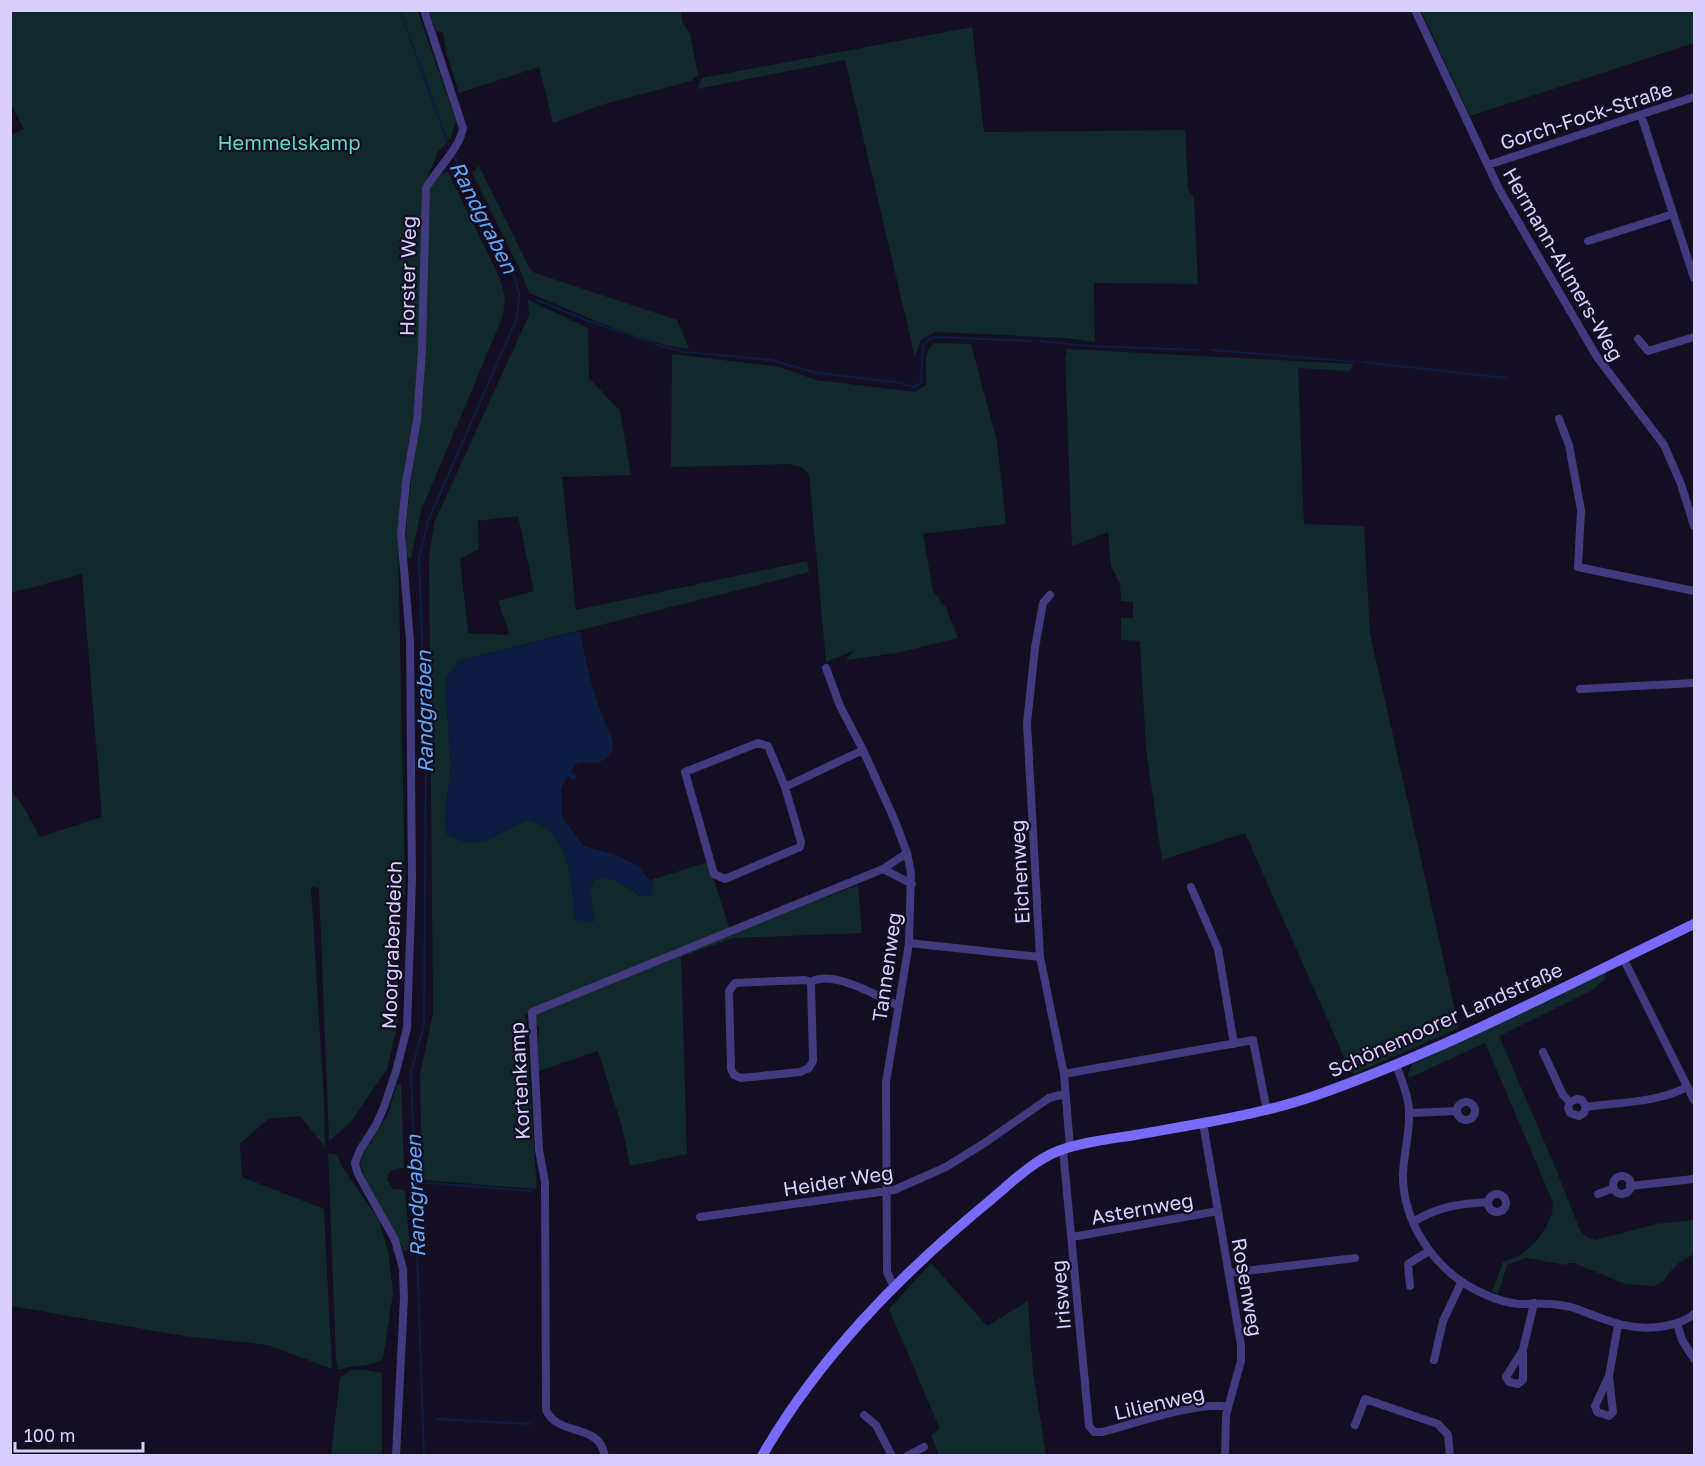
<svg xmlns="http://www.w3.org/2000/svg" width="1705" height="1466" viewBox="0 0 1705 1466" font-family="'Golos Text',sans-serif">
<rect width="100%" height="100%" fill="#130e21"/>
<path fill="#11292a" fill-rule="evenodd" d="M10 11H418L456 121 451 138 438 152 423 187 419 351 413 419 403 483 398 534 405 895H397L398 1024 387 1069 350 1123 329 1141 319 888 311 887 324 1099 325 1147 300 1116 268 1119 240 1144 242 1177 324 1209 332 1369 268 1345 184 1336 11 1306V790L23 806 40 837 102 817 82 574 11 593 10 136 24 129 11 104Z
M429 11H681L682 21 690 34 698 75 691 81 601 105 553 123 539 67 459 93 447 55 443 32 436 31Z
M1421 11H1694V43L1470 116Z
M972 27 984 132 1185 130 1188 190 1194 198 1198 284 1094 283 1095 342 1067 338 935 332 921 340 915 357 845 60 697 89 702 78Z
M479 166 530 269 535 273 677 320 689 349C639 343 577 312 529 293L522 274 472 173Z
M448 172 498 274 505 296 503 316 421 511 411 558 406 559C404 503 418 450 423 395 428 326 425 257 430 189L439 173Z
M528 300 588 328 589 378 620 411 631 475 562 477 576 610 807 561 809 572 459 661 445 681 451 766 445 815 446 833C478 855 497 832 528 820 536 823 546 825 552 833 571 856 575 891 573 919L594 921 590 894 594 880C613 873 624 885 640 896L654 885 651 880 708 862 731 933 858 885 862 933 733 938 681 957 687 1154 630 1166 622 1127 598 1051 536 1072 539 1027 525 1012 537 1189 422 1180 420 1074 433 1014 429 557 434 523 529 315ZM518 516 534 591 498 601 509 633 506 635 468 633 460 559 479 549 478 521Z
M935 343 971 344 997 442 1006 524 923 534 933 591 946 608 958 638 897 653 846 660 853 651 826 662 809 474 803 468 791 464 671 467 672 354 780 367 816 380 915 392 926 385C928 370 921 352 935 343Z
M1067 349 1354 364 1349 371 1298 368 1304 524 1364 526 1370 634 1459 1028 1354 1074 1349 1068 1245 833 1162 860 1146 749 1140 641 1121 640V618H1133V602L1121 601 1120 584 1111 566 1108 532 1072 546 1065 358Z
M1606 971 1605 979 1591 991 1499 1036 1553 1162 1580 1230 1586 1237 1595 1240 1656 1224 1694 1220V1254L1680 1262 1669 1273 1663 1282 1654 1286 1625 1284 1574 1263H1568L1567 1265 1526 1258 1507 1265 1498 1294 1492 1292 1503 1262C1511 1259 1520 1256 1526 1251 1538 1242 1557 1216 1552 1200L1485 1043 1409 1078 1408 1074 1412 1064Z
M397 1083 401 1085 404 1168C394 1169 390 1169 387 1179L393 1189 405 1190 410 1248 405 1252 367 1182 360 1164 363 1154 388 1114Z
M328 1153 337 1155 342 1167 379 1220 388 1251 393 1293 383 1359C369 1368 354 1364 338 1370L336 1357Z
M931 1263 987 1326 1028 1301 1033 1372 1046 1455H939L931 1435 940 1429 889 1309Z
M352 1370H366L382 1373V1455H331L340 1377Z"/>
<path fill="#0d1c40" d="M580 631C586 662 592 691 604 720 608 729 616 742 612 751 610 758 600 763 594 763 581 764 580 757 571 771L576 776 574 780 568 776 561 788 562 818 584 846 614 854 638 866 654 885 651 896C626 896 621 871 594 880L590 894 594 922 573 920C574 891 571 857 552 833 546 825 536 823 527 820 497 832 478 855 446 833L445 815 451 766 445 681 459 661Z"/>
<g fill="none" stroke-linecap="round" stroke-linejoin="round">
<path stroke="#0d1c40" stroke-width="2" d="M400 10 450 149
M537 300 586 320 661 346 685 352 771 360 817 373 896 382 913 387 921 383 923 346 928 340 936 337 1032 341
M1040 341 1089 346 1199 350
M1212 350 1355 362
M1363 362 1506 378
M415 1182 532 1191
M437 1419 531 1424
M424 1456 411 1072 424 1025 426 743 419 558 428 521 517 318 519 295 515 278 453 154"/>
<path stroke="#423a7e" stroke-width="8" d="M1415 10 1499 189 1597 357 1664 445 1681 484 1694 526
M1641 115 1694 278
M1488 165 1694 97
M1588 241 1673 214
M1638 339 1648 351 1694 337
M1559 419 1569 445 1581 510 1578 567 1694 591
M1050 595 1043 603 1035 648 1027 723 1040 957 1064 1074 1070 1148
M826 668 840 706 863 750 895 821 907 853 911 873 909 943 886 1082 887 1272 894 1287
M1580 689 1694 683
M785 787 801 842 800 847 725 879 714 874 685 772 758 743 768 746 785 787 863 750
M883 869 912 884
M1191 887 1218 949 1234 1044
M909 943 1040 957
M1623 958 1694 1100
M811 982 813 1061 809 1068 800 1072 741 1078 734 1075 731 1069 729 991 735 983 805 980 811 982C832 969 877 996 897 1005
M1543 1052 1563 1095 1570 1102
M1396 1065C1402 1081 1409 1097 1409 1113 1410 1136 1402 1158 1403 1181 1406 1230 1440 1275 1484 1294 1495 1299 1507 1303 1519 1304 1539 1304 1558 1302 1577 1309 1607 1321 1633 1332 1665 1326 1676 1324 1686 1321 1694 1314
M1064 1074 1253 1040 1267 1111
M1457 1111a9 9 0 1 1 18 0a9 9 0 1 1-18 0Z
M1586 1107 1582 1100 1577 1099 1570 1102 1568 1108 1570 1113 1579 1116 1584 1113 1586 1107C1619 1102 1657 1103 1687 1087
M1409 1113 1457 1111
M1203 1123 1241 1345V1361L1226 1415 1225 1456
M1063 1150 1089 1426 1094 1432H1102C1134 1424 1197 1401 1228 1407
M1613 1185a9 9 0 1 1 18 0a9 9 0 1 1-18 0Z
M1630 1186 1694 1179
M1488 1203a9 9 0 1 1 18 0a9 9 0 1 1-18 0Z
M1598 1194 1614 1188
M700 1217 894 1190 946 1167 986 1142 1049 1098 1065 1094
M1413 1222C1439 1206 1458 1204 1488 1202
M1072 1237 1218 1211
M1229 1273 1355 1258
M1410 1286 1408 1264 1429 1251
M1677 1323 1682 1340 1694 1359
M1523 1350V1380L1518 1384 1509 1382 1506 1377 1523 1350 1534 1303
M1434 1360 1443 1321 1461 1283
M1609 1376 1613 1412 1609 1416 1597 1412 1595 1406 1609 1376 1618 1325
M864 1415 876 1425 892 1456
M1355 1425 1365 1399 1438 1424 1448 1435 1450 1456
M396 1456 404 1298 403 1269 395 1240 358 1174 355 1163 360 1150 376 1125 384 1107 396 1071 407 1028 412 880 410 640 401 534 406 483 417 420 422 351 426 188C437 169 460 148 463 128L424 10
M605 1456C598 1421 559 1438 546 1410L545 1182 539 1150 532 1012 883 869 907 853
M907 1456 924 1447"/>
<path stroke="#796afa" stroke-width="10" d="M762 1456C819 1357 900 1275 987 1203 1009 1185 1031 1162 1058 1151 1082 1142 1110 1139 1135 1135 1195 1124 1256 1116 1314 1096 1445 1050 1569 984 1694 924"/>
</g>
<g text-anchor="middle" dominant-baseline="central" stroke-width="4.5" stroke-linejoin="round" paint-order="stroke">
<g font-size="20" fill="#d8cffd" stroke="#130e21">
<text transform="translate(1586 115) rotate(-18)">Gorch-Fock-Straße</text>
<text transform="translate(1564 264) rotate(60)">Hermann-Allmers-Weg</text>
<text transform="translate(407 276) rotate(-89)">Horster Weg</text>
<text transform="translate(1019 872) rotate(-93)">Eichenweg</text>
<text transform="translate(391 945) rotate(-88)">Moorgrabendeich</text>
<text transform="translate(886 967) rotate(-82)">Tannenweg</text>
<text transform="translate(1445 1019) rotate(-24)">Schönemoorer Landstraße</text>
<text transform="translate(519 1081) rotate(-93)">Kortenkamp</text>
<text transform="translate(838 1180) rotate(-9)">Heider Weg</text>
<text transform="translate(1142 1208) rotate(-10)">Asternweg</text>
<text transform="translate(1248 1287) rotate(80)">Rosenweg</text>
<text transform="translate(1060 1295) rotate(-95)">Irisweg</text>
<text transform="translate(1159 1402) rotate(-13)">Lilienweg</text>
</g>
<g font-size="20" fill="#5edac5" stroke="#130e21">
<text x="289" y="142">Hemmelskamp</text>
</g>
<g font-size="21" font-style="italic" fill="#61a7f9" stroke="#130e21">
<text transform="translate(484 217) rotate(63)">Randgraben</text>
<text transform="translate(424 712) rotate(-91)">Randgraben</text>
<text transform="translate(415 1196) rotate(-92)">Randgraben</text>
</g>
</g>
<rect width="1705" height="1466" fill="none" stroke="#d8cffd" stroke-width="24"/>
<path d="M15 1442v9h128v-9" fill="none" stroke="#d8cffd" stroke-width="3"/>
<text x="24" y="1442" font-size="18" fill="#d8cffd" stroke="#130e21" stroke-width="4.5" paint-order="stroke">100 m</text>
</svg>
